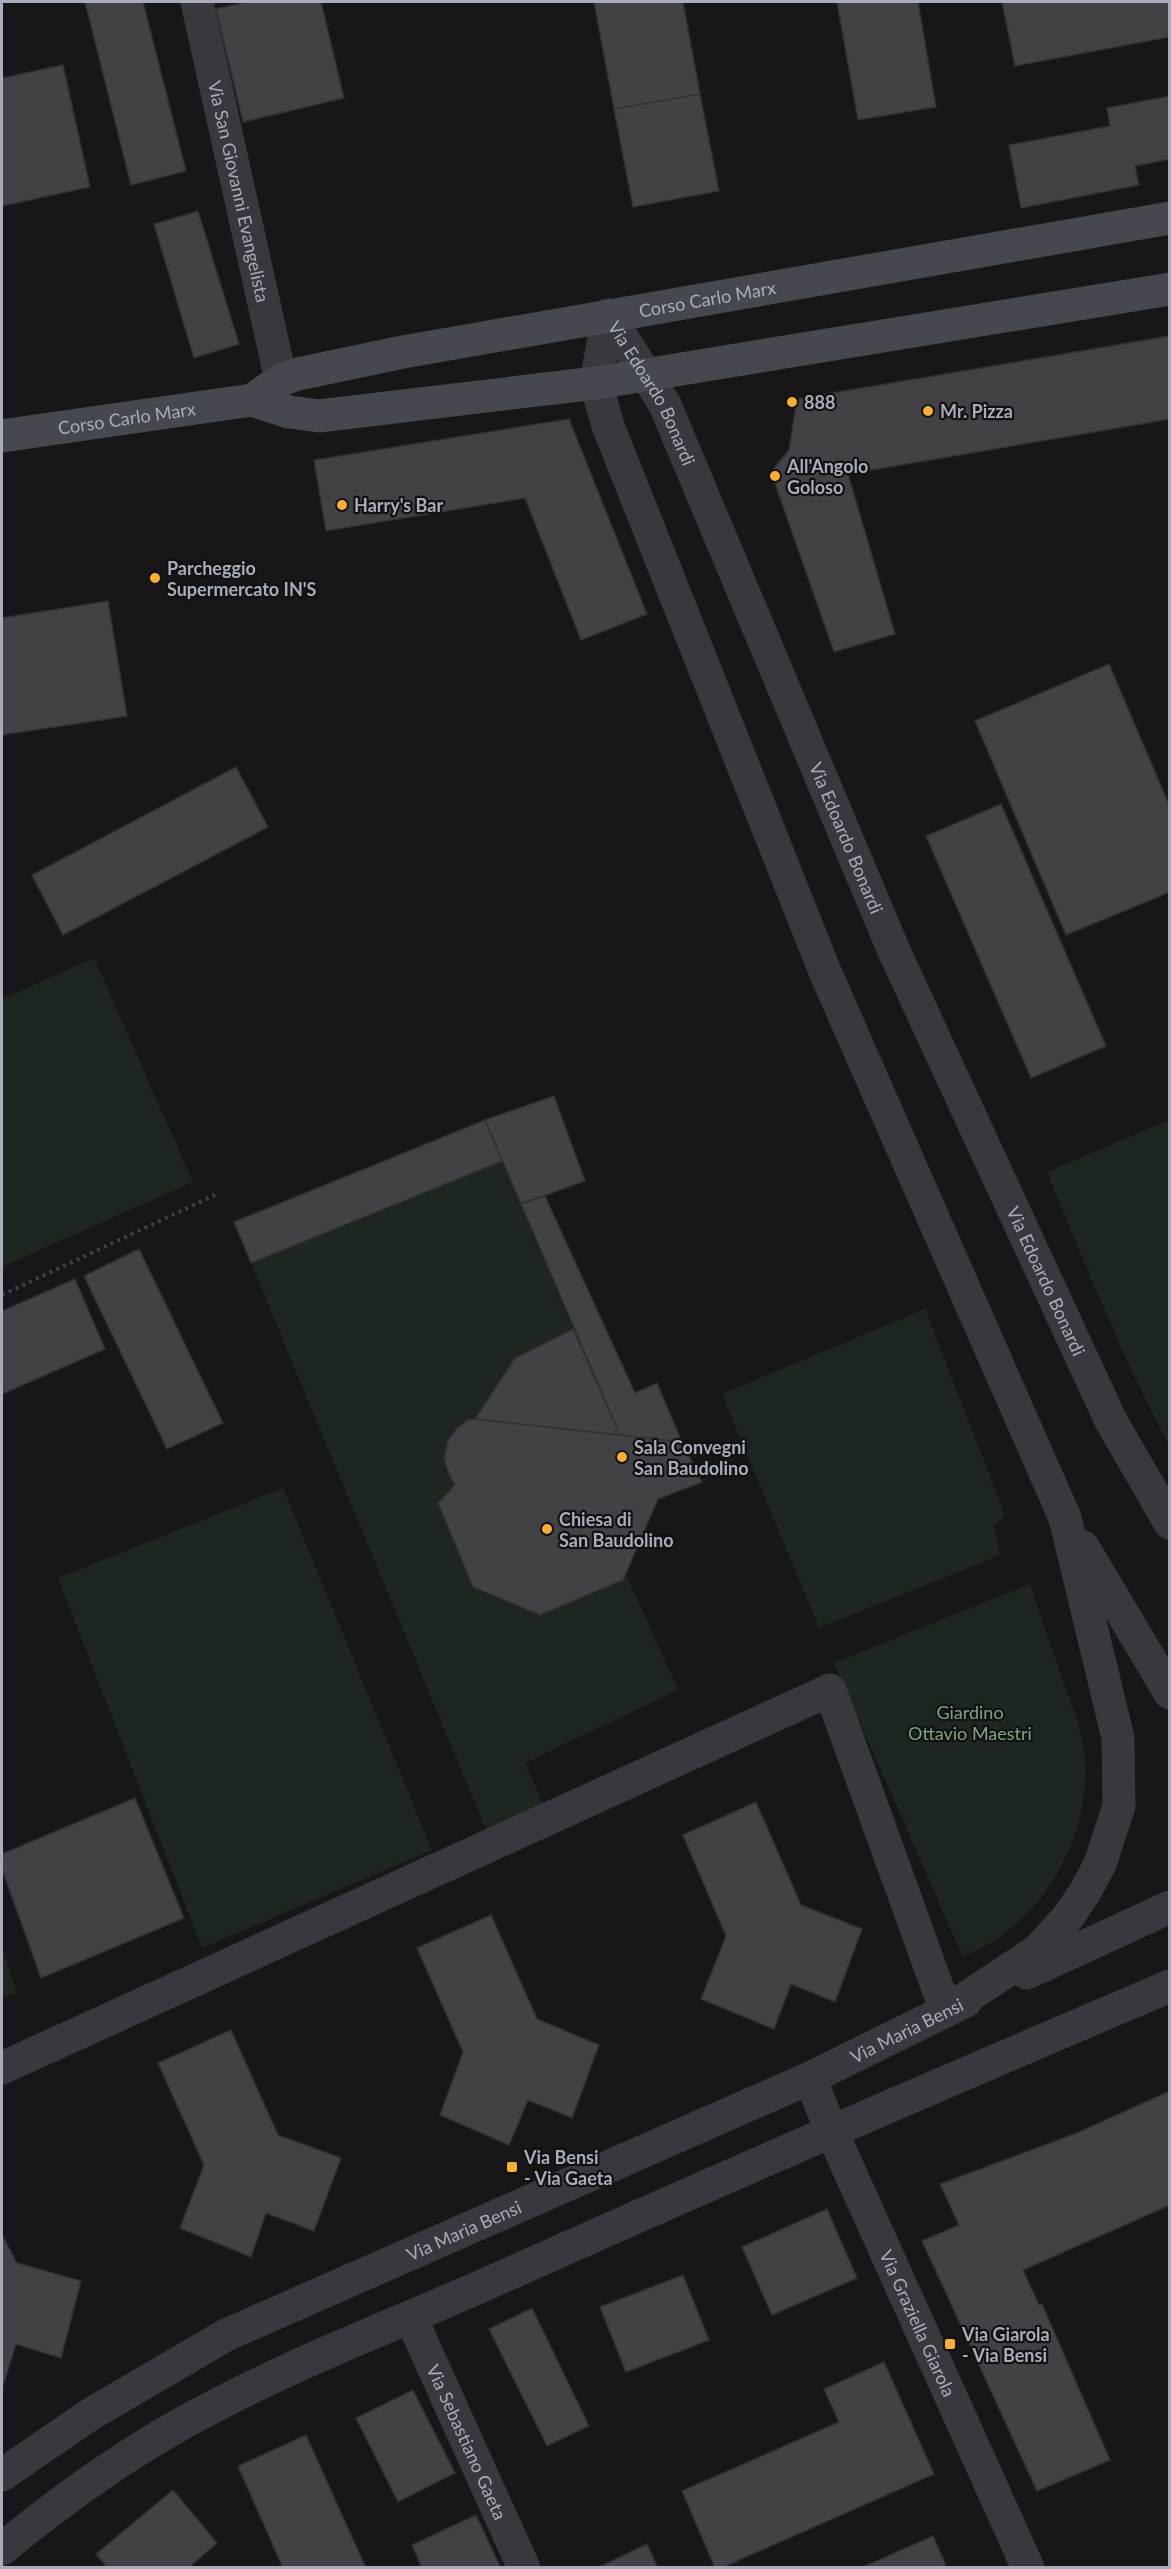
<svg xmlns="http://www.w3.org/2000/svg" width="1171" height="2569" viewBox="0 0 1171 2569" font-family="Lato,sans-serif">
<rect width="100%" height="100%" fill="#171719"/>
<path fill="#1e271f" d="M94 958 193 1182 2 1267V999Z
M1169 1120V1445C1122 1357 1085 1264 1047 1172Z
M502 1161 573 1329 515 1358 475 1419C442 1425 439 1462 455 1485L473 1587 539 1615 626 1574 678 1690 525 1763 546 1811 489 1837 251 1263Z
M925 1309 1005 1515 994 1526 1000 1555 819 1628 722 1394Z
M283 1488 432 1850 202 1948 58 1578Z
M1030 1584C1041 1618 1053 1653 1065 1687 1070 1702 1078 1718 1081 1734 1097 1807 1065 1887 1006 1932 993 1943 978 1950 963 1957L834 1663Z
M2 1949 17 1993 2 1998Z"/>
<path fill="#404246" stroke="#303135" stroke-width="1.5" d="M85 2H143L186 171 131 185Z
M247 2H321L344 98 243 122 216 9Z
M594 2H683L700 94 614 109Z
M837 2H918L936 107 858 120Z
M1002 2H1170V37L1015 66Z
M63 65 90 187 2 206V78Z
M700 94 719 191 633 207 614 109Z
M1170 96V159L1135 166 1139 185 1021 208 1009 145 1110 126 1107 108Z
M198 211 239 344 194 358 154 224Z
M1170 336V419L848 474 895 634 834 652 771 472 789 450 797 399Z
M569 419 647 614 581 640 525 498 326 531 314 460Z
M108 601 127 716 2 735V618Z
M1109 664 1170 807V892L1066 935 975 721Z
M236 767 268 827 63 935 32 875Z
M1001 804 1106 1046 1031 1078 926 836Z
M554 1096 585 1181 521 1204 485 1120Z
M485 1120 502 1161 251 1263 234 1222Z
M545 1196 635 1393 657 1383 682 1442 620 1435 521 1204Z
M139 1249 223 1423 167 1449 84 1276Z
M75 1279 105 1349 2 1394V1311Z
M573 1329 620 1435 475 1419 515 1358Z
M475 1419 682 1442 702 1482 658 1499 623 1580 540 1615 473 1587 438 1503 455 1485 450 1477 444 1460 448 1440 457 1428 468 1420Z
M135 1798 184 1918 41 1978 2 1869V1854Z
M756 1802 801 1905 862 1929 835 2002 791 1984 774 2029 701 1999 726 1936 683 1835Z
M491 1915 537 2019 599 2045 572 2118 528 2100 509 2145 440 2115 463 2052 417 1948Z
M231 2030 278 2135 341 2158 314 2231 266 2213 251 2257 180 2228 204 2165 158 2063Z
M1170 2091V2205L1023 2270 1039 2305 1042 2304 1110 2460 1037 2491 922 2241 959 2225 940 2184 1077 2133Z
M827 2209 857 2278 772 2315 742 2247Z
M2 2235 17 2263 81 2281 61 2358 16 2344 2 2389Z
M683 2275 709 2340 626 2372 600 2307Z
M532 2308 589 2426 547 2446 489 2329Z
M884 2362 934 2474 721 2568H715L682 2491 839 2422 824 2389Z
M413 2390 455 2473 398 2502 356 2418Z
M306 2435 365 2566 361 2568H283L238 2466Z
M173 2490 217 2543 188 2568H108L96 2554Z
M476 2515 501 2568H422L412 2545Z
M933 2536 947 2568H861Z
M647 2544 658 2568H597Z"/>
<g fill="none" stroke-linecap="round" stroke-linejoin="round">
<path stroke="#3d4045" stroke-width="4" stroke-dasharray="3 4.5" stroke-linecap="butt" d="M2 1295 217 1194"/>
<g stroke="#37393e" stroke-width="33">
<path id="s1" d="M197 2 281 380"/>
<path d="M608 315 596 383 608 426 826 974 1065 1518 1118 1738 1119 1806 1100 1864 1085 1892 1068 1917 1037 1951 946 2011"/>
<path id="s2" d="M608 315 665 405 894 951 1111 1421 1170 1523"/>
<path d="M1083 1547 1170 1693"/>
<path d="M1027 1973 1170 1907"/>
<path d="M2 2068 830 1690 946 2011"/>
<path id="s3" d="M810 2078 831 2130 1028 2568"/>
<path id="s4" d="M411 2318 524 2568"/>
<path id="s5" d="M2 2475 91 2414 226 2335 810 2078 966 2001"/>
<path d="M2 2549C65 2497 134 2448 207 2410 304 2358 410 2319 511 2273 729 2175 949 2080 1170 1986"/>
</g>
<g stroke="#45484e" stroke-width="33">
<path d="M252 400 289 412 319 416 596 383 1170 289"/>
<path id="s6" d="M2 436 252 400 281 380 298 374 403 352 1170 218"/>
</g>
</g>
<g fill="#faad2e" stroke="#121214" stroke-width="2">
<circle cx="792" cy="402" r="6"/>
<circle cx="928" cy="411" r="6"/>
<circle cx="775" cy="476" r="6"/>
<circle cx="342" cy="505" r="6"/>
<circle cx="155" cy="578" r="6"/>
<circle cx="622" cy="1457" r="6"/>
<circle cx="547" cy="1529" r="6"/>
<rect x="506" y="2161" width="12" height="12" rx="3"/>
<rect x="944" y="2338" width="12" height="12" rx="3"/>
</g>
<g text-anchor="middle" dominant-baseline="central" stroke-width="4.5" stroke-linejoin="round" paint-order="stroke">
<g font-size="18" fill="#a8aeb9" stroke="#121214">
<text stroke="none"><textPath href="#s1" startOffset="194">Via San Giovanni Evangelista</textPath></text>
<text stroke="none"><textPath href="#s6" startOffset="722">Corso Carlo Marx</textPath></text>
<text stroke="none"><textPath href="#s2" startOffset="90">Via Edoardo Bonardi</textPath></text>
<text stroke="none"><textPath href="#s6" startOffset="126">Corso Carlo Marx</textPath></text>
<text stroke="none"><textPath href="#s2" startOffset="576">Via Edoardo Bonardi</textPath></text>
<text stroke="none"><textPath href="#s2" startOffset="1062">Via Edoardo Bonardi</textPath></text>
<text stroke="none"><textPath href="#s5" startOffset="1010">Via Maria Bensi</textPath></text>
<text stroke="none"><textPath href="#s5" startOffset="524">Via Maria Bensi</textPath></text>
<text stroke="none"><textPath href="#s3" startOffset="268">Via Graziella Giarola</textPath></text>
<text stroke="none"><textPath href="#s4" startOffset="136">Via Sebastiano Gaeta</textPath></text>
</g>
<g font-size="18" font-weight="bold" fill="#a8aeb9" stroke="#121214" text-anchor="start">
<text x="804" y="402">888</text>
<text x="940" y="411">Mr. Pizza</text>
<text x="787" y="466">All'Angolo<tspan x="787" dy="21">Goloso</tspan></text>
<text x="354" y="505">Harry's Bar</text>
<text x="167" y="568">Parcheggio<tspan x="167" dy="21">Supermercato IN'S</tspan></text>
<text x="634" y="1447">Sala Convegni<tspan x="634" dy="21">San Baudolino</tspan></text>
<text x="559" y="1519">Chiesa di<tspan x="559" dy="21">San Baudolino</tspan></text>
<text x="524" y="2157">Via Bensi<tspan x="524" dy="21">- Via Gaeta</tspan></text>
<text x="962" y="2334">Via Giarola<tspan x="962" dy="21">- Via Bensi</tspan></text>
</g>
<g font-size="18" fill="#7ea57f" stroke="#121214">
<text x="970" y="1712">Giardino<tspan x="970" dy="21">Ottavio Maestri</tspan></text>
</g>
</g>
<rect width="1171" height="2569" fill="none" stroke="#a8aeb9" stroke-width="6"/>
</svg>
